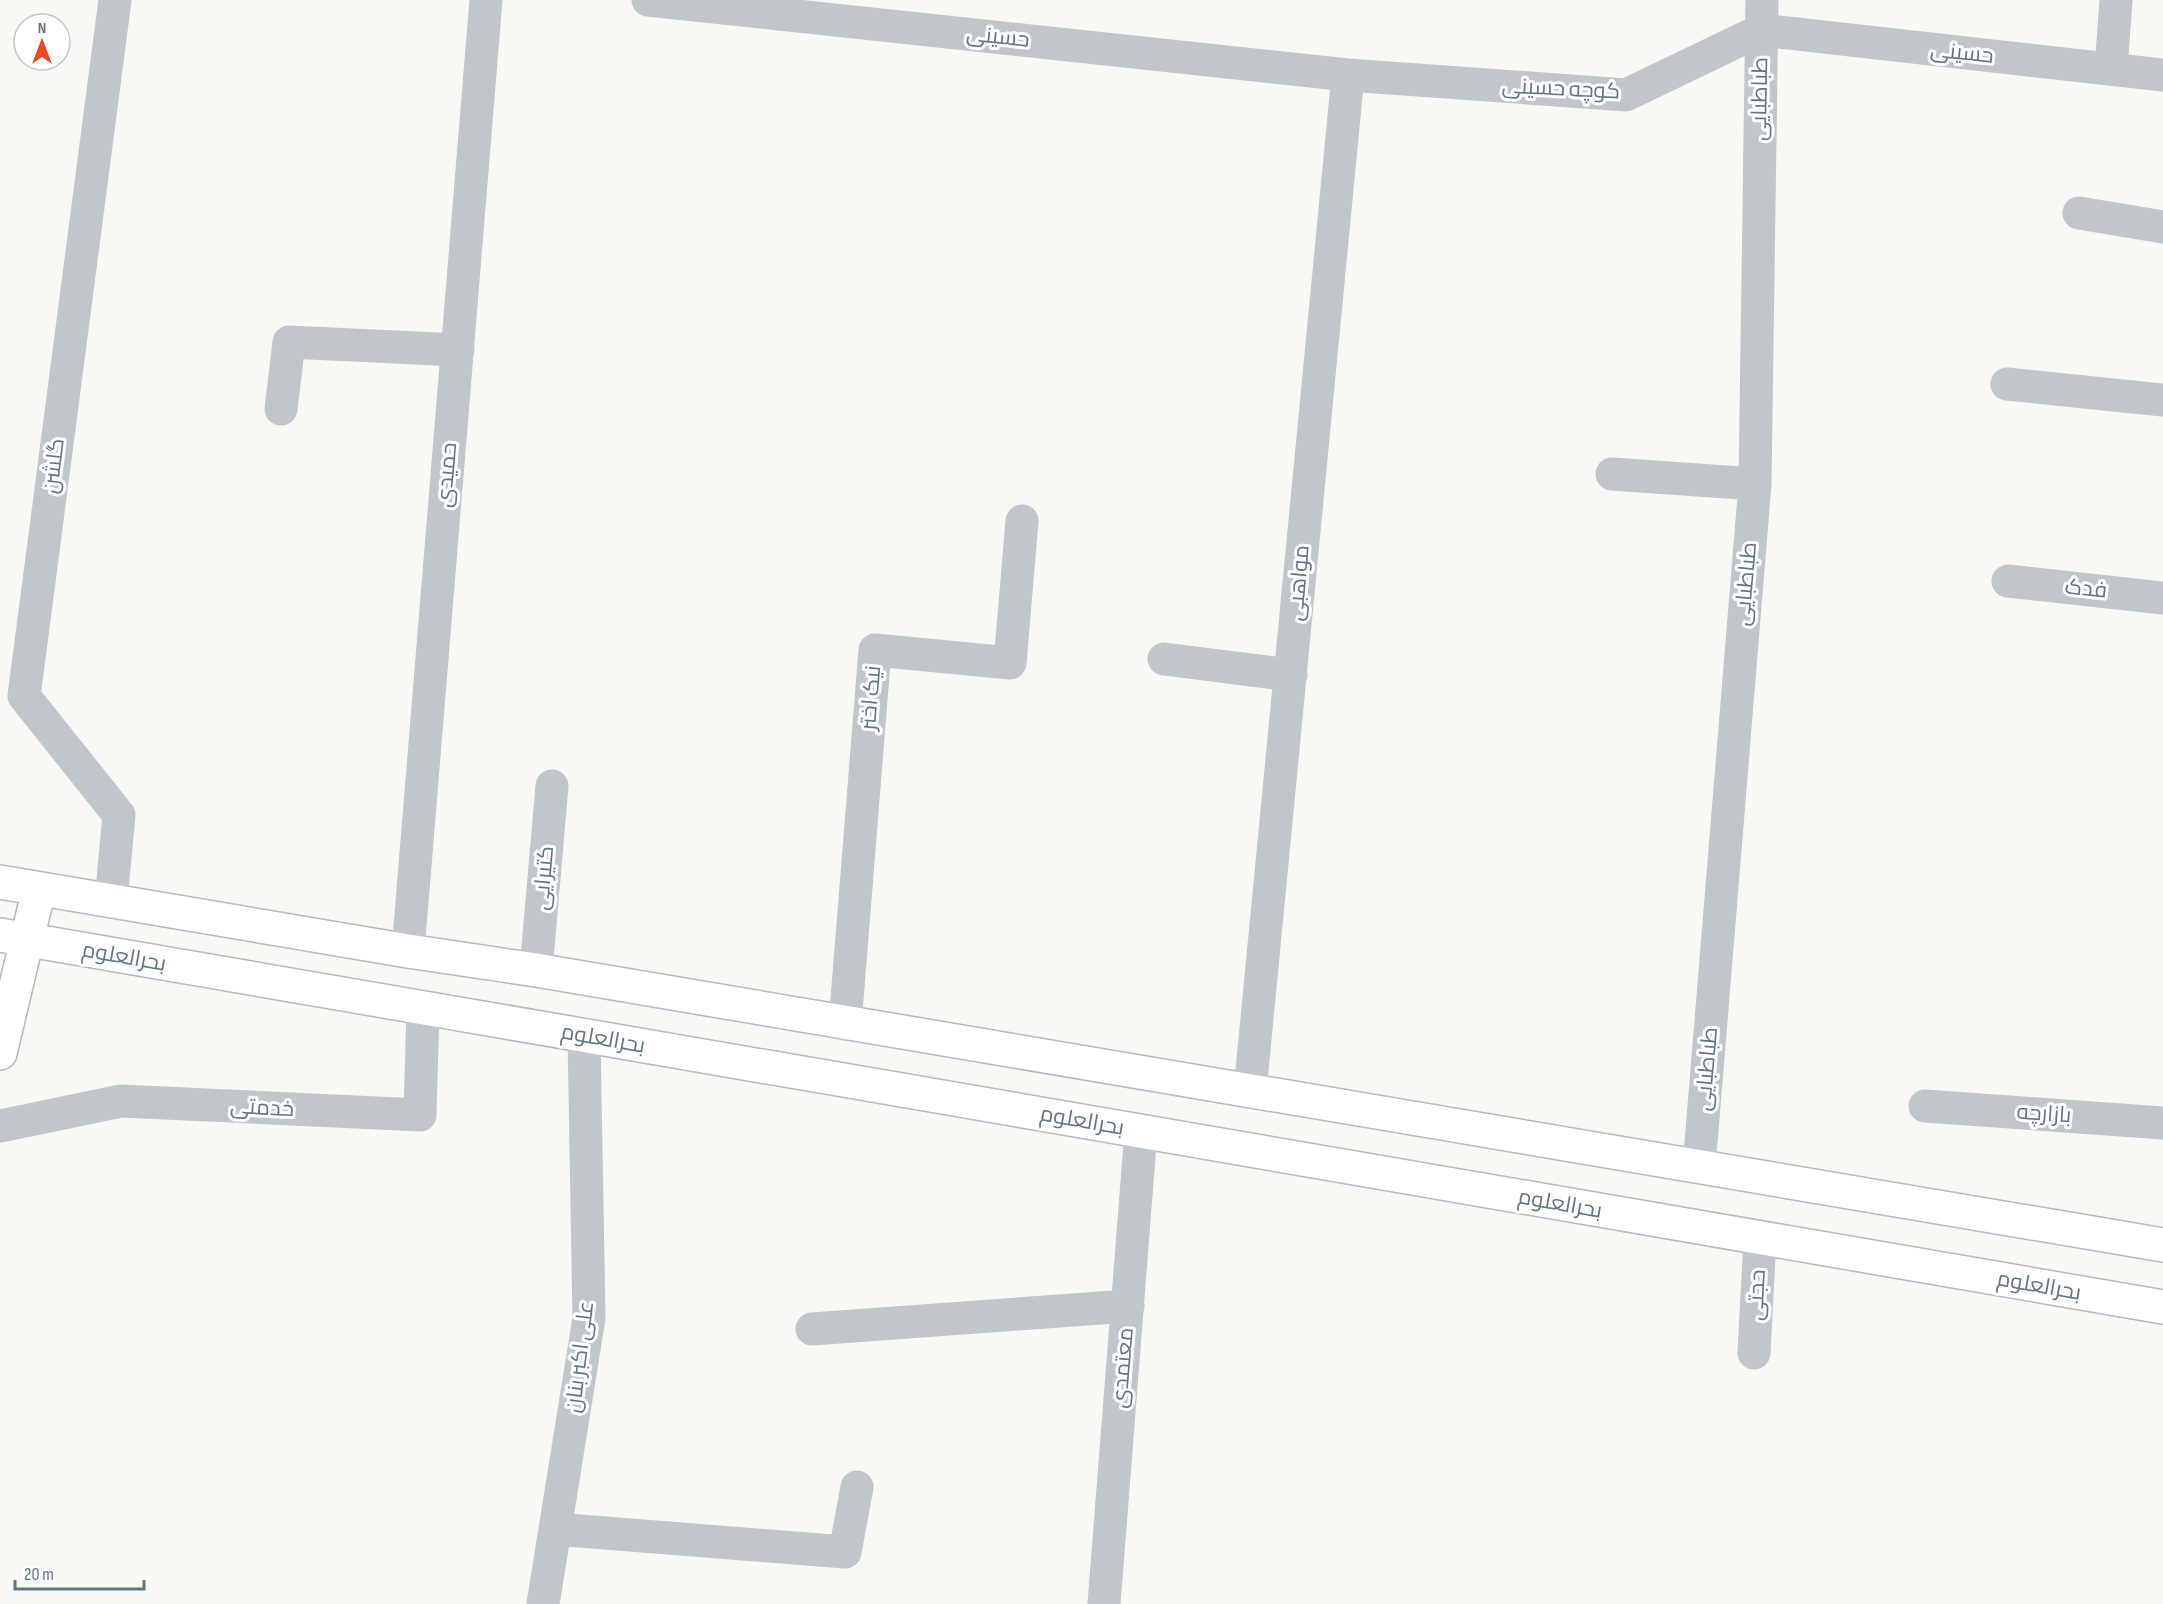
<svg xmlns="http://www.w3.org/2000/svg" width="2163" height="1604" viewBox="0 0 2163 1604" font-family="'Sofia Sans Condensed',Cairo,sans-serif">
<rect width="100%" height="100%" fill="#f8f8f5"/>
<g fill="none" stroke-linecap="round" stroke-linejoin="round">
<g stroke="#b4babe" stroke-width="36">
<path id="major" d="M0 882 408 951 536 970 2163 1245
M0 935 2163 1307
M0 1053 39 889"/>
</g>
<path stroke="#c1c6ca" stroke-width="33" d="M648 0 1348 75 1626 95 1761 30
M1761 30 2163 75
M2111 69 2116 0
M2079 213 2163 227
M2007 384 2163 400
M281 409 289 342 458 350
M1612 474 1755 484
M2008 581 2163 598
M1164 659 1291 675
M111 901 119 815 24 696 115 0
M408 951 486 0
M536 970 552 786
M845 1024 875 650 1010 663 1022 521
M1250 1091 1348 75
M1925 1106 2163 1123
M0 1126 121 1101 420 1115 423 1008
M1699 1167 1755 484 1762 0
M812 1329 1128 1306
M1754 1353 1760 1238
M555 1529 845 1552 857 1487
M543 1604 589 1318 584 1036
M1104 1604 1141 1131"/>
<use href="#major" stroke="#fff" stroke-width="33"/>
</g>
<g text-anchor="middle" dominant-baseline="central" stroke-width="6" stroke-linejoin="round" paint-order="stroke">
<g font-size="22" fill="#627582" stroke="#fff">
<text transform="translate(998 37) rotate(6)">حسینی</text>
<text transform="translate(1962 53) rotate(6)">حسینی</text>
<text transform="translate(1561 89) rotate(3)">کوچه حسینی</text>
<text transform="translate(1760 99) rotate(-89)">طباطبایی</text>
<text transform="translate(54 466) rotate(-83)">گلشن</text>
<text transform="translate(447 475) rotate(-85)">حمیدی</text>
<text transform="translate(1299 583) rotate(-85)">مواهبی</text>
<text transform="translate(1746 584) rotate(-85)">طباطبایی</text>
<text transform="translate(2086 589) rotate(6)">فدک</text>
<text transform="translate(871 698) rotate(-85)">نیک اختر</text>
<text transform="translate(544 878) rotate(-85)">کتیرایی</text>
<text transform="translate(124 957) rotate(10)">بحرالعلوم</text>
<text transform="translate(603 1039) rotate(10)">بحرالعلوم</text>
<text transform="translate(1707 1069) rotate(-85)">طباطبایی</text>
<text transform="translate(262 1108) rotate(3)">خدمتی</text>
<text transform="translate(2044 1114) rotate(4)">بازارچه</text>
<text transform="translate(1082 1121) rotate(10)">بحرالعلوم</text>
<text transform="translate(1560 1204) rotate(10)">بحرالعلوم</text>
<text transform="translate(2039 1286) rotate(10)">بحرالعلوم</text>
<text transform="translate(1757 1295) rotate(-87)">حجتی</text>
<text transform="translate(580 1357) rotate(-83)">علی اکبر بنان</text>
<text transform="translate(1123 1368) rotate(-85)">معتمدی</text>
</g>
</g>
<g transform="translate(42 42)"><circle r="28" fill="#ffffff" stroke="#c0c8cd" stroke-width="1.5"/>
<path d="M0-4.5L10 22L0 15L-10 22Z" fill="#ea4924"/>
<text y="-9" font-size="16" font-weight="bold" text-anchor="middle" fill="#627582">N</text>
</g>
<path d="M15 1580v9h129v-9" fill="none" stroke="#627582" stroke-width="3"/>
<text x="24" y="1580" font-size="18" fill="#627582" stroke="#ffffff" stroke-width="4.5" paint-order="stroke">20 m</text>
</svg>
